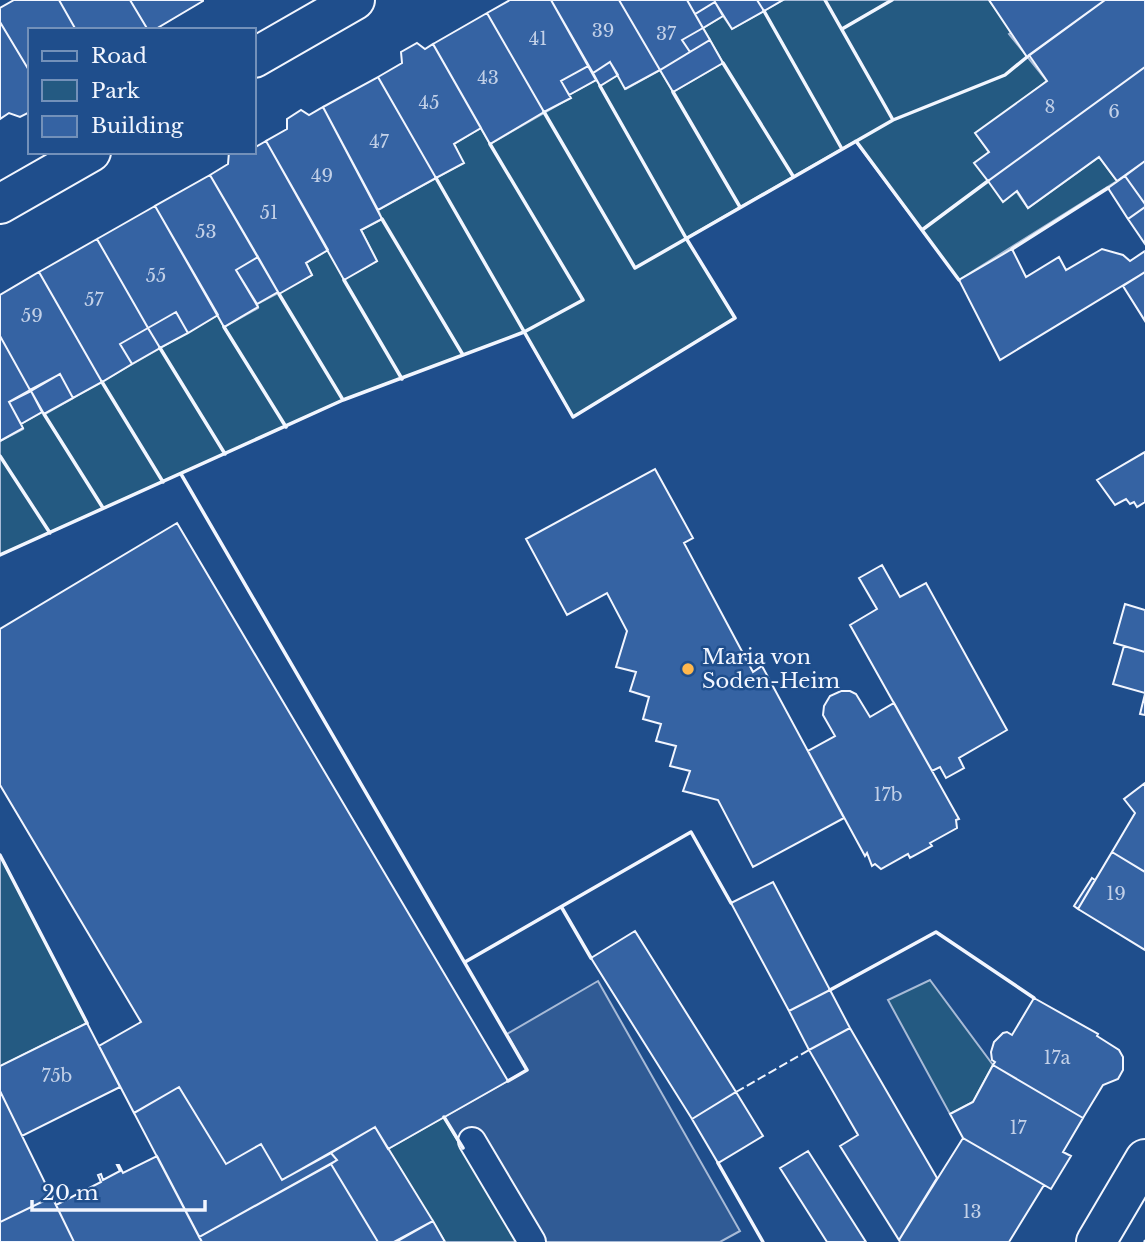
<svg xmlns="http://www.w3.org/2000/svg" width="1145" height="1242" viewBox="0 0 1145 1242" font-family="'Libre Baskerville',serif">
<rect width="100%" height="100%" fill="#1f4e8c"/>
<path fill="#245a82" stroke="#a8bbd7" stroke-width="2" d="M783 0H989L1012 32 1009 34 1047 81 976 134 1028 208 1099 157 1117 181 959 280 855 141 686 238 735 318 573 417 524 332 343 400 0 555V441L23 429 21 424 42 412 45 414 218 315 224 327 258 308 257 304 312 275 306 263 328 250 344 279 377 261 361 230 382 219 378 210 463 163 454 144 481 128 490 144 570 98 569 95 596 80 600 85 618 75 626 89 660 70 673 92 723 63 703 28 723 16 732 29Z
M0 855 87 1023 0 1066Z
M930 980 993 1065 973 1102 950 1114 888 1000Z
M444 1117 517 1242H445L388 1149Z"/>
<path fill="#305b95" stroke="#a8bbd7" stroke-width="2" d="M598 981 740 1231 720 1242H517L444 1117 527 1070 507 1034Z"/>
<path fill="#3563a3" stroke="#f2f6ff" stroke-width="2" d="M14 0H59L76 30H30V72L0 22V8Z
M59 0H130L148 30H76Z
M130 0H203V1L154 30H148Z
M510 0H551L588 66 561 81 571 98 544 112 487 13Z
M551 0H619L660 70 625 89 610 62 593 73Z
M619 0H687L703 28 682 40 690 52 660 70Z
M687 0H757L764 11 732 29 715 2 695 14Z
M757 0H783L764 11Z
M989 0H1105L1027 57Z
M1105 0H1145V67L988 181 974 163 989 152 975 133 1047 81 1029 55Z
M715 2 723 16 703 28 695 14Z
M487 13 544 112 490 144 433 44Z
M0 22 30 72V112L20 117 9 113 0 119Z
M703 28 710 40 690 52 682 40Z
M710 40 723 63 673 92 660 70Z
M417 43 425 49 433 44 481 128 454 144 464 163 436 178 378 77 402 63 401 52Z
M610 62 618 75 600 86 593 73Z
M588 66 596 80 569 95 561 81Z
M1145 67V161L1117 181 1099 157 1028 208 1017 191 1003 202 988 181Z
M378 77 436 178 378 210 323 107Z
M323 107 382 219 361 230 377 261 344 280 266 141 287 129V119L301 110 309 115Z
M266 141 328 250 306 263 312 275 279 294 210 175 228 164 229 152H254V148Z
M1145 161V204L1125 176Z
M210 175 258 257 236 270 258 307 224 327 155 206Z
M1125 176 1145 204V207L1128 219 1108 188Z
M155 206 218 315 188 333 176 312 148 328 97 239Z
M1145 207V244L1128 219Z
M97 239 148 328 120 344 132 364 102 382 39 272Z
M1012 249 1026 277 1059 257 1066 270 1102 249 1123 255 1130 261 1145 251V272L1000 360 959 280Z
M258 257 278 292 257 304 236 270Z
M39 272 102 382 73 398 60 374 30 390 0 336V295Z
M1145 272V321L1123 286Z
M176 312 188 333 160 348 148 328Z
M148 328 160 348 132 364 120 344Z
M0 336 30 390 9 402 23 428 0 441Z
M60 374 73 398 44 414 31 391Z
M31 391 42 412 21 424 9 402Z
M1145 452V502L1137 507 1134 502 1130 504 1126 499 1115 505 1097 480Z
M655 469 693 538 684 543 753 672 762 666 844 818 753 867 718 800 683 791 690 771 670 766 676 746 656 741 661 724 643 719 649 697 630 691 636 672 616 667 627 631 607 593 567 615 526 539Z
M177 523 508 1081 388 1149 375 1127 282 1180 261 1144 226 1164 179 1087 134 1113 99 1046 141 1022 0 785V629Z
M882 565 900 597 926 583 1007 730 959 758 964 768 946 778 940 767 932 771 850 625 877 609 859 578Z
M1125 604 1145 610V652L1114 643Z
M1124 646 1145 652V693L1113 684Z
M841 691H850L856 694 870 717 894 703 959 819 956 820 957 828 930 843 932 846 910 858 908 854 881 869 875 864 872 866 867 853 865 856 808 751 835 736 823 715 824 706 830 696Z
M1145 694V715L1140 714Z
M1145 783V872L1112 852 1135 813 1124 799Z
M1112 852 1145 872V950L1078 909Z
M1092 878 1095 880 1078 909 1074 906Z
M773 882 830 990 789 1011 731 903Z
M635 931 736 1092 692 1119 591 958Z
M830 990 850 1028 809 1050 789 1011Z
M1034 998 1098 1034 1097 1036 1119 1050 1123 1057V1070L1118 1079 1103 1085 1083 1118 993 1065 995 1062 992 1060 991 1052 994 1042 1003 1033 1007 1032 1012 1035Z
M87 1023 120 1087 22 1136 0 1091V1066Z
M850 1028 937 1178 899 1240 840 1146 858 1135 809 1050Z
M993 1065 1083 1118 1063 1152 1071 1156 1051 1189 963 1138 950 1114 973 1102Z
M179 1087 226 1164 261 1144 282 1180 331 1153 337 1160 199 1237 134 1113Z
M0 1091 52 1197 0 1222Z
M736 1092 763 1136 718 1163 692 1119Z
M375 1127 433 1221 394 1242H378L331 1164 337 1160 331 1153Z
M963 1138 1044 1185 1009 1242H900L899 1240Z
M808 1151 866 1242H827L780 1168Z
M157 1156 202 1242H74L56 1205 101 1182 98 1175 101 1174 103 1180 120 1171 117 1165H119L123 1173Z
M331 1164 378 1242H202L199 1237Z
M52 1197 74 1242H0V1222Z
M433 1221 445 1242H396Z"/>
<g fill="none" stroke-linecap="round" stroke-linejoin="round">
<g stroke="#f2f6ff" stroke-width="30">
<path id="lane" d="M472 1141 532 1242"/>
</g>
<g stroke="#f2f6ff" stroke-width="42">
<path id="street" d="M254 58 355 0
M0 204 91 152
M1096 1242 1145 1159"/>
</g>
<use href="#lane" stroke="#1f4e8c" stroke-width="26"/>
<use href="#street" stroke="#1f4e8c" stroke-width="38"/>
<path stroke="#f2f6ff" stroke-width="2" stroke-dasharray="9 3.5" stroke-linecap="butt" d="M736 1092 809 1050
M1144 1242 1145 1240"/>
<path stroke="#f2f6ff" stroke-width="3.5" d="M825 0 893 120
M764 11 842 149
M842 29 892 0
M723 63 793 176
M673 92 740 207
M544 112 635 268 893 120 1005 75 1027 57
M856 141 959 280
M436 178 573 417 735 318 686 238 600 86
M382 219 463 355
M922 230 988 181
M1012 249 1108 188
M344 280 402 379
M279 294 343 400
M224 327 286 427
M160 348 225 454
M102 382 163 482
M44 414 103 508
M0 456 50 533
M181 474 527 1070 508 1081
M0 555 343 400 524 332 583 300 490 144
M0 855 87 1023
M562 908 591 958
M465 962 691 832 731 903
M830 990 936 932 1034 998
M444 1117 463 1148
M718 1163 763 1242"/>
</g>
<circle fill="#ffb74d" stroke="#1f4e8c" stroke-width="2.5" cx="688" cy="669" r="7"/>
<g text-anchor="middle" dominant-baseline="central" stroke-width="5" stroke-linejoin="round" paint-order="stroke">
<g font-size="18" fill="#c3d1e8">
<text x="603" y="31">39</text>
<text x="666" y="34">37</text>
<text x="538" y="39">41</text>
<text x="488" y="78">43</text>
<text x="429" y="103">45</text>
<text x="1050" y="107">8</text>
<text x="1114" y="112">6</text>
<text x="379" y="142">47</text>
<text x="322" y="176">49</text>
<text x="269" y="213">51</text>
<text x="206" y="232">53</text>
<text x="156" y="276">55</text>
<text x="94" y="300">57</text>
<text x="32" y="316">59</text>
<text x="888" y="795">17b</text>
<text x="1116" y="894">19</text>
<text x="1057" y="1058">17a</text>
<text x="57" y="1076">75b</text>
<text x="1018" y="1128">17</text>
<text x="972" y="1212">13</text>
</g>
<g font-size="21" fill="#f2f6ff" stroke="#1f4e8c" text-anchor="start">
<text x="702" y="657">Maria von<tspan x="702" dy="24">Soden-Heim</tspan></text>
</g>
</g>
<rect x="28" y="28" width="228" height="126" fill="#1f4e8c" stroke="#7391ba" stroke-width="2"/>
<rect x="42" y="51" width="35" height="10" fill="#1f4e8c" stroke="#7391ba" stroke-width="2"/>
<text x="91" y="63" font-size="21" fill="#f2f6ff">Road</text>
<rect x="42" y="80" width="35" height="21" fill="#245a82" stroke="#7391ba" stroke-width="2"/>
<text x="91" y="98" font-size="21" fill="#f2f6ff">Park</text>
<rect x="42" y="116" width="35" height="21" fill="#3563a3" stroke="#7391ba" stroke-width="2"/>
<text x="91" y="133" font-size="21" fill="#f2f6ff">Building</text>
<path d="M32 1200v10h173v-10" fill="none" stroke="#f2f6ff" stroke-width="3.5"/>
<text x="42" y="1200" font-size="21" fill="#f2f6ff" stroke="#1f4e8c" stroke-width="5" paint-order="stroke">20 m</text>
</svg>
